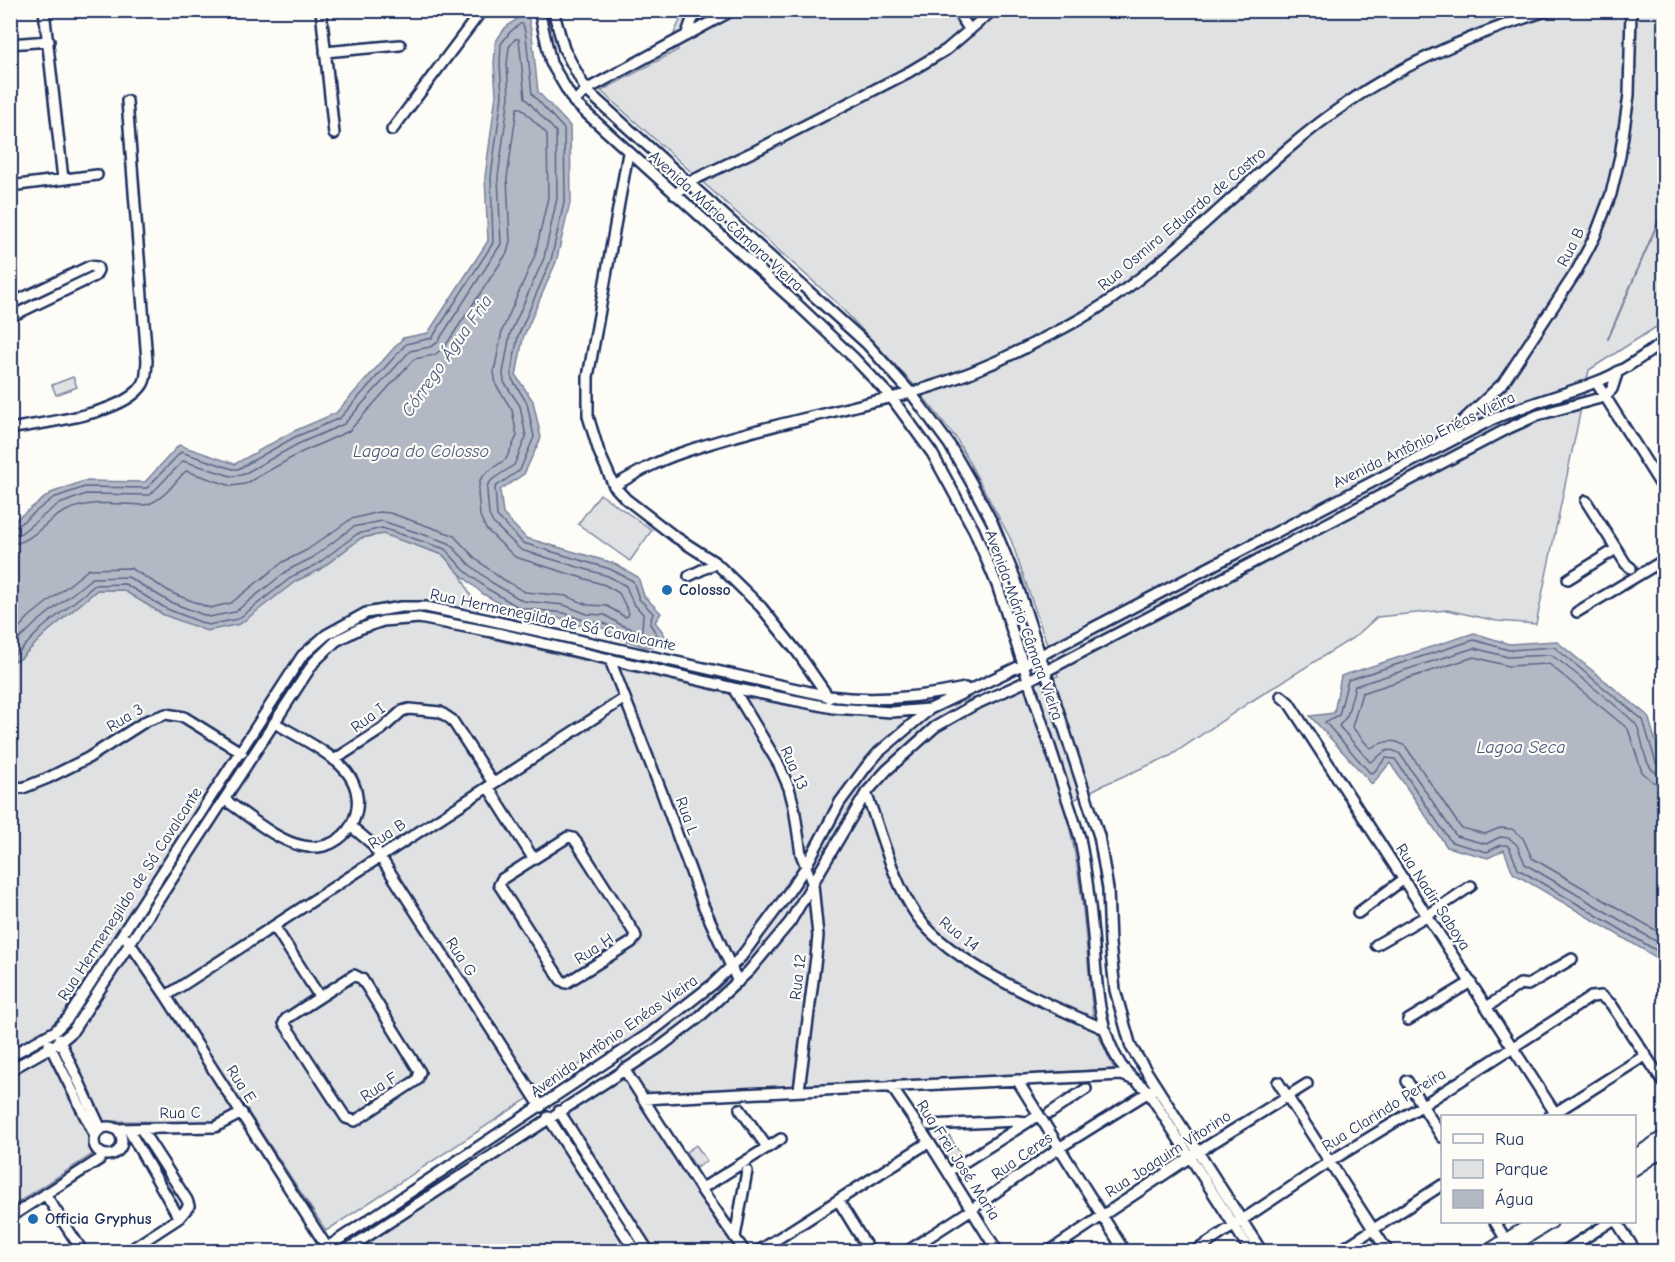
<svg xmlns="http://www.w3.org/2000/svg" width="1675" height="1262" viewBox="0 0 1675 1262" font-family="'Comic Neue',sans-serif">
<rect width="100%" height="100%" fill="#fdfcf7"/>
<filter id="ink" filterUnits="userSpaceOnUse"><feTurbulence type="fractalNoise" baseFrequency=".0167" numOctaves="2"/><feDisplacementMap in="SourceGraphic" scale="12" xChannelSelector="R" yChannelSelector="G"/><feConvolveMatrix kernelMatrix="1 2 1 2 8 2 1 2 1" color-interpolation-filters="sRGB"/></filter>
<g filter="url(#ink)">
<path fill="#e0e1e3" stroke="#7e88a0" stroke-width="1.5" d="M688 11H1664V322L1589 370 1536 624 1497 621 1447 610 1377 617 1356 636 1250 702 1170 756 1103 785 1064 805C1083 874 1086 945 1093 1016L1098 1034 1114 1069 646 1096 611 1044 326 1231 243 1104 216 1122 102 1121 89 1133 93 1154 11 1207V662L20 659 45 634 97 590H123L164 615 296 581 319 570 361 538 383 534 443 555 460 574 492 639 725 693 790 706 853 715 914 714 1058 676 1011 540 956 438 913 384 835 301 601 91 678 50 672 38 682 16Z
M73 377 77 387 56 395 52 385Z
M600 494 652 530 630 561 578 524Z
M622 1073 738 1251 347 1252Z
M948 1134 962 1156 950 1164 936 1142Z
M696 1145 707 1161 696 1168 686 1152Z"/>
<path fill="#b3b8c5" stroke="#76819c" stroke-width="1.5" d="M527 11 532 35 538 92 570 126 571 199 556 262 523 338 516 376 533 401 541 438 524 474 500 490 503 514 526 538 613 563 638 577 644 596 661 613 655 622C661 630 670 637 663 646L645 647 615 637 603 628 584 627 562 619 519 614 483 594 460 574 443 555 383 534 361 538 319 570 296 581 240 624 207 631 164 615 123 590H97L45 634 20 659 11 662V523L51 493 84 481 145 482 179 445 235 464 292 432 336 413 403 338 428 333 488 241 485 177 496 95 494 63 496 41 505 28Z
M1474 633 1509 644 1556 641 1648 716 1664 769V962L1513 873 1504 850 1488 858 1447 847 1390 763 1372 784 1310 716 1334 713 1341 676Z"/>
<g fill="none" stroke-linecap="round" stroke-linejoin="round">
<path stroke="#586687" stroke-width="1.5" d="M10 528 16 527 53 498 85 487 147 488 181 452 233 469H238L295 437 340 418 406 344 432 338 493 243 491 177 502 96 500 64 501 44 510 32 520 24H523L526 36 532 94 564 129 565 198 551 260 518 336 511 374 512 379 527 403 534 437 520 470 495 487 497 516 523 543 610 569 633 581 639 599 653 613 650 624 658 636V639L645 640 618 632 604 623 585 621 564 613 520 608 486 588 464 570 445 549 382 528 357 534 316 565 293 576 238 619 208 625 167 609 125 584 95 585 41 629 18 653 10 655
M10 535 21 533 57 505 86 494 150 495 183 461 231 476 242 475 298 444 344 424 410 351 430 347 437 343 501 244 498 177 509 96 507 64 509 47 515 39H519L525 98 556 132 557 198 544 258 510 334 503 373 504 382 520 406 526 437 514 465 493 479 488 484 487 491 489 515 493 523 521 550 608 576 626 586 633 603 643 614 642 630 639 631 621 625 605 615 587 614 564 605 523 601 491 582 469 564 449 543 382 521 353 527 312 558 288 570 235 612 209 617 170 602 128 577 92 578 36 623 10 648
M10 544C31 544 44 522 62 513 87 499 116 504 144 505 163 502 173 483 186 471L231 486 245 484 302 452 349 431 414 359 434 355 444 348 507 253 510 241 507 178 517 108H521L547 134 548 197 535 255 502 331 494 372 496 385 512 410 517 436 506 459 486 473 480 480 478 492 480 516 486 529 515 557 605 585 619 593 629 613 628 616 625 617 607 606 588 605 566 596 525 592 496 575 475 558 453 535 390 513 379 512 351 519 307 550 283 562 231 603 210 608 174 594 130 568 89 569 30 616 10 637
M1664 767H1660L1656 763 1643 720 1554 647 1509 650 1474 640 1348 680 1339 715 1325 722 1370 773 1374 772 1386 758 1395 759 1451 842 1487 852 1501 845H1507L1510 849 1518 869 1664 955
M1664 775C1642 774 1645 742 1637 726 1633 718 1563 663 1551 655L1508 657 1474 648 1355 686 1347 716 1339 726 1370 762C1382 757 1385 744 1400 754L1456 836 1486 844 1500 837 1509 838 1517 845 1525 864 1664 946
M1664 784 1653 782 1642 772 1628 729 1549 664 1508 666 1474 657 1362 693 1352 727 1370 748C1383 742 1393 737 1406 747L1461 828 1485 834 1500 828 1512 829 1523 838 1532 858 1664 935"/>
<path stroke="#76819c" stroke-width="2" d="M1608 339 1664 208"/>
<path stroke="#d0d3d8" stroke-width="9" stroke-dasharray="9 4.5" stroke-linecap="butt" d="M1626 571 1628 574"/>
<g stroke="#1b2f5e" stroke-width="14">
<path id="minor" d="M44 10 63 179
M321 10 334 134
M539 10 551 63 574 102 797 304 854 358 891 397 932 453 974 530 997 585 1080 838C1086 870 1090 902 1093 935 1097 978 1096 1027 1121 1065 1128 1075 1138 1083 1147 1090L1251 1252
M553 10 564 49 586 90 867 344 911 393 949 444 972 484 992 522 1015 578 1099 836 1108 889 1110 944 1115 990 1131 1047 1262 1252
M956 10 970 30
M686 36 691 22 699 10
M10 44 49 41
M325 52 400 45
M574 102 586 90 733 10
M392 130 482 10
M628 153 588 377V416L599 452 614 486 626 499 674 536 716 563 761 607 798 653 829 698
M10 186 97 175
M675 195 689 182 759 149 909 72 946 50 993 10
M10 304 90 266 97 267 98 270 95 276 10 317
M1596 382 1664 490
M10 429C45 422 124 415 143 384 147 378 146 369 147 361L127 101
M1438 444 1503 383 1576 272 1595 236 1611 194 1620 156 1629 95 1631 10
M614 486C635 474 657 461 681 453 741 432 805 419 867 403 882 399 898 397 914 392 959 379 1001 361 1042 339 1069 326 1096 311 1120 293 1201 235 1267 157 1350 101 1407 61 1483 31 1549 10
M1586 501 1626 564 1631 568
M689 576 716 563
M1568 579 1616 549
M1577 612 1664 560
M610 660 662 793 703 905 738 982
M733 688 779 765 789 788 794 807 801 854 813 885 818 936 816 957 799 1090
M1281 696 1289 703 1557 1116
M334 760 382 729 402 711 409 709 440 712 452 720 493 783
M10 786 23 788 48 778 88 758 146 721 166 714 184 717 242 753
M488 787 533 858
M866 793C882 834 892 880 917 916 951 964 1051 1006 1105 1029
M225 800C248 815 276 841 303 846 347 855 374 805 346 771 330 752 297 736 275 723
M352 827 372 844 541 1107
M568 837 573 838 577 843 635 934 636 937 632 942 566 983 561 980 499 885 502 879Z
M1358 913 1404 879
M274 926 319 996
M127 939 166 996 330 1252
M1376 945 1428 915 1471 886
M354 975 362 979 420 1072 417 1080 355 1121 346 1118 284 1023 286 1019Z
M166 996 625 698
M1487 1007 1520 984 1528 985 1572 959
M1408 1020 1471 982
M59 1039 101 1129
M49 1044 95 1136
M10 1056 55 1031 68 1018 302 656 326 635 366 613 401 607H426L489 620 828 696C876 702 919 698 965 688
M624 1069 701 1189 745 1252
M10 1070 60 1042 72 1032 314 662 336 641 359 629 383 621 419 618 497 633 733 688 833 708 892 712 929 709
M1017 1080 1125 1252
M1407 1081 1442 1137
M1278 1082 1388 1252
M891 1086 929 1142 998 1252
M643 1099 1122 1075 1132 1079
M740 1109 767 1147
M559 1111 649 1252
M1050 1113 1086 1089
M1550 1116 1646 1055
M548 1117 636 1252
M929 1125 1017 1121 1027 1122
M94 1141a14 14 0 1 1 28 0a14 14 0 1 1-28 0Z
M115 1129 215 1127 242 1113
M128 1129 179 1218
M955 1168 1039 1115
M701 1189 781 1139
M45 1194 83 1252
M838 1200 870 1252
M10 1217 100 1159 102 1154
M1495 1222 1509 1245
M1617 1222 1636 1252
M735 1237 747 1171
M127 1252 179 1218 189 1206 187 1200 141 1129
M320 1252 650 1033 713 984 741 957 784 899 805 868 840 802 866 767 879 752 930 709 1024 664 1491 420C1525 404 1561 396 1596 382 1621 373 1643 356 1664 342
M343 1252 660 1047 697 1019 749 971 790 922 866 793 887 770 935 727 972 706 1029 680 1509 428 1538 415 1604 397 1612 389 1618 371
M757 1252 929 1142
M906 1252 972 1209 1059 1148 1152 1090
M1048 1252 1198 1152 1307 1084
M1194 1252 1329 1162 1423 1105 1591 997 1601 996 1611 1004 1664 1083
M1338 1252 1442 1185
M1563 1252 1610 1222"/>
</g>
<g stroke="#1b2f5e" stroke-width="16">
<path id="major" d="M1634 1157 1664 1137
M1634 1169 1664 1149
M1487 1252 1535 1222
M1502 1252 1551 1222"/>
</g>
<use href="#minor" stroke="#fdfcf7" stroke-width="9"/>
<use href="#major" stroke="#fdfcf7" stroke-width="12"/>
</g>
</g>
<g fill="#1f6fb2" stroke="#fdfcf7" stroke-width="2">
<circle cx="667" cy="590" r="6"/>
<circle cx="33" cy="1219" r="6"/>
</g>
<g text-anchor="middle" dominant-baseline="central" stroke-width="4.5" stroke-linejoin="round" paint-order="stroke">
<g font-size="16" fill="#1b2f5e" stroke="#fdfcf7">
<text transform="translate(1182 219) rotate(-40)">Rua Osmira Eduardo de Castro</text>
<text transform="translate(726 221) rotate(42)">Avenida Mário Câmara Vieira</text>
<text transform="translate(1571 247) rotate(-63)">Rua B</text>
<text transform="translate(1424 440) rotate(-26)">Avenida Antônio Enéas Vieira</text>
<text transform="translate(553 620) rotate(12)">Rua Hermenegildo de Sá Cavalcante</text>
<text transform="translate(1024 625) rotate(70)">Avenida Mário Câmara Vieira</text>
<text transform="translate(125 718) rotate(-31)">Rua 3</text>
<text transform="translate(368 718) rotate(-37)">Rua I</text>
<text transform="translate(794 768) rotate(66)">Rua 13</text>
<text transform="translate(687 816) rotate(70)">Rua L</text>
<text transform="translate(387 834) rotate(-33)">Rua B</text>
<text transform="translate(130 894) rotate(-57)">Rua Hermenegildo de Sá Cavalcante</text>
<text transform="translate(1433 897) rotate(57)">Rua Nadir Saboya</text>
<text transform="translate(959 934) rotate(38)">Rua 14</text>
<text transform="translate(594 949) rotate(-33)">Rua H</text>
<text transform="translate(461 957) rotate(57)">Rua G</text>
<text transform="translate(798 977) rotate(-83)">Rua 12</text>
<text transform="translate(614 1036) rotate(-35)">Avenida Antônio Enéas Vieira</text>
<text transform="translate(241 1084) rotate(57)">Rua E</text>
<text transform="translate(379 1087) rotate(-33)">Rua F</text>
<text transform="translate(1384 1110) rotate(-32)">Rua Clarindo Pereira</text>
<text transform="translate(180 1113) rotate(-1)">Rua C</text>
<text transform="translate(1168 1154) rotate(-33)">Rua Joaquim Vitorino</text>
<text transform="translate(1022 1156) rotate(-35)">Rua Ceres</text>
<text transform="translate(958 1160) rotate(57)">Rua Frei José Maria</text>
</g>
<g font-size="16" font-weight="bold" fill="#1b2f5e" stroke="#fdfcf7" text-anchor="start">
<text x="679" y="590">Colosso</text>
<text x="45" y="1219">Officia Gryphus</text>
</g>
<g font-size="18" font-style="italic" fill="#49587d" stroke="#fdfcf7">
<text transform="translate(447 356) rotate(-55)">Córrego Água Fria</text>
<text x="421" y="451">Lagoa do Colosso</text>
<text x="1521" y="747">Lagoa Seca</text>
</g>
</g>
<rect width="1675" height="1262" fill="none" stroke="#fdfcf7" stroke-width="36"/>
<rect x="18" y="18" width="1639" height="1226" fill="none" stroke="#1b2f5e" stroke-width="2" filter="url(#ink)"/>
<rect x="1441" y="1115" width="195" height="108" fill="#fdfcf7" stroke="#a3aaba" stroke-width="1.5"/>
<rect x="1453" y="1134" width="30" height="9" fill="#fdfcf7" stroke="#a3aaba" stroke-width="1.5"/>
<text x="1495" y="1145" font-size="18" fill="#1b2f5e">Rua</text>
<rect x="1453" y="1160" width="30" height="18" fill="#e0e1e3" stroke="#a3aaba" stroke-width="1.5"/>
<text x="1495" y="1175" font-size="18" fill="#1b2f5e">Parque</text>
<rect x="1453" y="1190" width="30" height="18" fill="#b3b8c5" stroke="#a3aaba" stroke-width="1.5"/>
<text x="1495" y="1205" font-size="18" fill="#1b2f5e">Água</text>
</svg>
